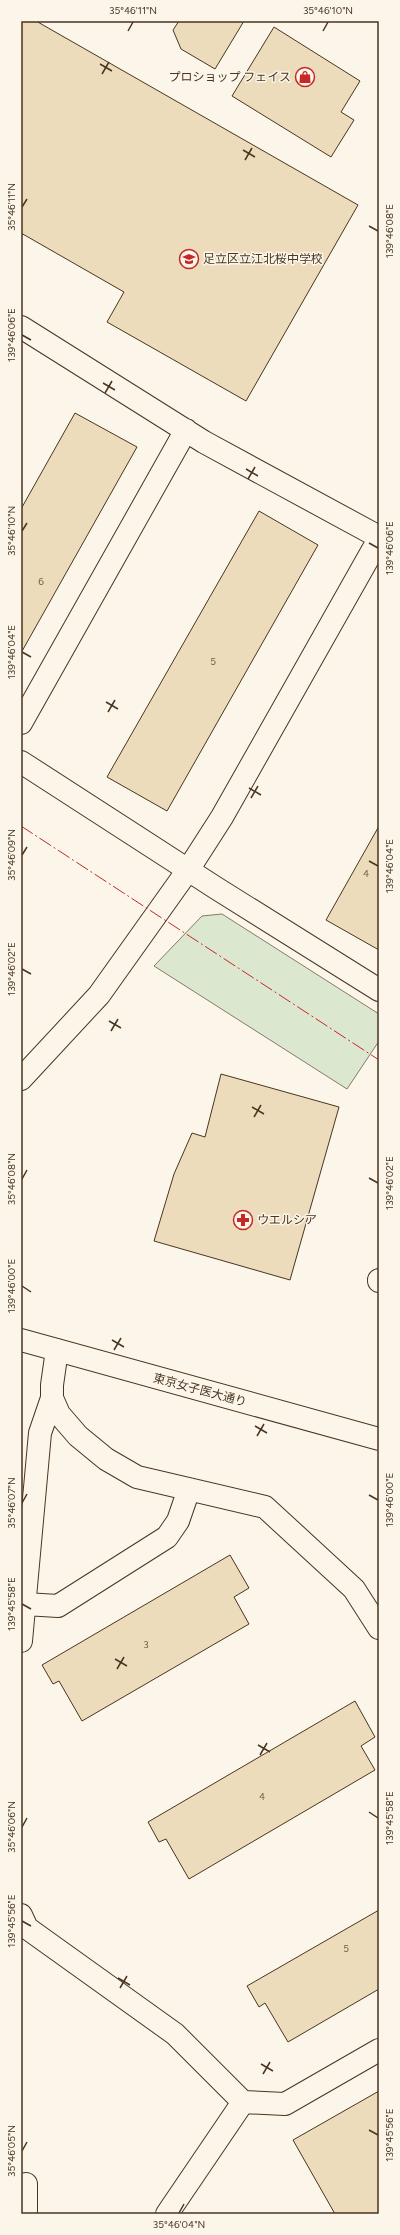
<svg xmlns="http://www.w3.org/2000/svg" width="400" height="2235" viewBox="0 0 400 2235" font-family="Figtree,'Noto Sans JP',sans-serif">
<rect width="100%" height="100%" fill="#fbf6e9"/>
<path fill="#dce7d0" stroke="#887966" d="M222 914 379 1014V1041L347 1089 154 966 202 916Z"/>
<path fill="#ecdcbc" stroke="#4a3520" d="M21 21H36L358 205 246 401 107 322 124 292 21 233Z
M179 21H244L215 69 181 49 173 30Z
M274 27 360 81 341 112 354 120 331 157 232 96Z
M75 413 137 447 21 653V509Z
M259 511 318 545 167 811 107 777Z
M379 826V950L326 920Z
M221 1074 339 1107 290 1280 154 1241 174 1174 192 1133 205 1137Z
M230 1555 249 1588 234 1597 249 1624 82 1721 59 1681 53 1684 42 1665Z
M355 1701 375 1737 361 1746 375 1770 189 1879 166 1839 159 1842 148 1822Z
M379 1910V1989L288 2042 265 2003 259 2007 247 1986Z
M379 2091V2214H335L293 2140Z"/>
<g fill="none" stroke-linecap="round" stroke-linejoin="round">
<g stroke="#4a3520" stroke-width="24">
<path id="minor" d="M21 327 204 442 379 537
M21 723 186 430
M21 762 216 888 379 990
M21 1079 99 995 188 870 222 817 379 539
M379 1280V1281
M21 1340 379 1439
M57 1350 52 1385V1398L59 1414 78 1436 106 1459 137 1477 265 1507 354 1589 379 1628
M25 1604 58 1606 167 1537 178 1521 189 1489
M21 1641 40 1433 52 1398
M21 1915 27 1928 175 2034 243 2102
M26 2214V2184
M167 2214 243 2102 285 2104 379 2050"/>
</g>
<use href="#minor" stroke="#fbf6e9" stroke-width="22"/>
<path stroke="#c62828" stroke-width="1" stroke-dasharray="14 3 2 3" stroke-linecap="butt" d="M21 826 379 1060"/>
</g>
<path fill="none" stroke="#4a3520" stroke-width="1.5" d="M128 31 133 22M323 31 328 22M100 64 112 71M102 74 109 62M243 150 255 157M245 160 252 148M22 207 27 199M369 226 378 231M22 335 31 340M103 383 115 390M105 393 112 381M246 469 258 476M248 479 255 467M22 531 27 523M369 543 378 548M22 652 31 657M106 702 118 709M108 712 115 700M249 788 261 795M251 798 258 786M22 855 27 847M369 861 378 866M22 969 31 974M109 1021 121 1028M111 1031 118 1019M252 1107 264 1114M254 1117 261 1105M369 1178 378 1183M22 1179 27 1170M22 1286 31 1292M112 1340 124 1347M114 1350 121 1338M255 1426 267 1433M257 1436 264 1424M369 1495 378 1500M22 1503 27 1494M22 1604 31 1609M115 1659 127 1666M117 1669 124 1657M258 1745 270 1752M260 1755 267 1743M369 1812 378 1818M22 1827 27 1818M22 1921 31 1926M118 1978 130 1985M120 1988 127 1976M261 2064 273 2071M263 2074 270 2062M369 2130 378 2135M22 2151 27 2142M179 2213 184 2204"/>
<defs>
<g id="shop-ring" transform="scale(1)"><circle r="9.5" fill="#fbf6e9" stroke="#c62828" stroke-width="1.5"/><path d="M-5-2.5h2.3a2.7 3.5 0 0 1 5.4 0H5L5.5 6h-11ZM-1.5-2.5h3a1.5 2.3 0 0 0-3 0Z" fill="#c62828"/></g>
<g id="school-ring" transform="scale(1)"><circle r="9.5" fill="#fbf6e9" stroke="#c62828" stroke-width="1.5"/><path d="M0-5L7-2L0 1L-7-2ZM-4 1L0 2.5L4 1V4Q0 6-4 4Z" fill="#c62828"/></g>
<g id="pharmacy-ring" transform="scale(1)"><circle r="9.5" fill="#fbf6e9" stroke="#c62828" stroke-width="1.5"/><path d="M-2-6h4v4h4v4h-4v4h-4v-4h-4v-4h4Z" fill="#c62828"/></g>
</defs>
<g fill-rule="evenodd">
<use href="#shop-ring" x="305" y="77"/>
<use href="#school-ring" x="189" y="259"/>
<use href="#pharmacy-ring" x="243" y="1220"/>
</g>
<g text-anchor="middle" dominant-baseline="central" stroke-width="3" stroke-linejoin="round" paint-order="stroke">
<g font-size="10" fill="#725f47">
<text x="41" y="581">6</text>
<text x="213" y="661">5</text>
<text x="366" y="873">4</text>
<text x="146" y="1644">3</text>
<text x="262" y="1796">4</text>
<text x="346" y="1948">5</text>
</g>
<g font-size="12" fill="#4a3520" stroke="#fbf6e9" text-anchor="start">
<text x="291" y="77" text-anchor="end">プロショップ フェイス</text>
<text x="203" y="259">足立区立江北桜中学校</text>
<text x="257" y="1220">ウエルシア</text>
</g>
<g font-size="12" fill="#4a3520" stroke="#fbf6e9">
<text transform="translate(200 1390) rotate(15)">東京女子医大通り</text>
</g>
</g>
<rect width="400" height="2235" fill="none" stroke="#fbf6e9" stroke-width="44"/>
<rect x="22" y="22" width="356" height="2191" fill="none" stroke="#4a3520" stroke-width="1.5"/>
<g font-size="10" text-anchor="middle" fill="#4a3520">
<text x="133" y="14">35°46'11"N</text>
<text x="328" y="14">35°46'10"N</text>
<text transform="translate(11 207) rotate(-90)" y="4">35°46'11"N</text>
<text transform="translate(389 231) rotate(-90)" y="4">139°46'08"E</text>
<text transform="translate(11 335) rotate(-90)" y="4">139°46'06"E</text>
<text transform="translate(11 531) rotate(-90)" y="4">35°46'10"N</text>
<text transform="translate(389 548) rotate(-90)" y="4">139°46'06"E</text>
<text transform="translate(11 652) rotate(-90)" y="4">139°46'04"E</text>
<text transform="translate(11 855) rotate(-90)" y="4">35°46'09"N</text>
<text transform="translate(389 866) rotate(-90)" y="4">139°46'04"E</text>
<text transform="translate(11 969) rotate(-90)" y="4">139°46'02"E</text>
<text transform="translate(11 1179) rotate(-90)" y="4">35°46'08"N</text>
<text transform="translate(389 1183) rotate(-90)" y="4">139°46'02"E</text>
<text transform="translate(11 1286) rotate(-90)" y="4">139°46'00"E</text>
<text transform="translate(389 1500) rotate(-90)" y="4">139°46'00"E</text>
<text transform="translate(11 1503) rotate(-90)" y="4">35°46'07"N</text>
<text transform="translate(11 1604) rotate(-90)" y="4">139°45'58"E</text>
<text transform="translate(389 1818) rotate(-90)" y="4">139°45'58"E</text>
<text transform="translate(11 1827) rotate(-90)" y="4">35°46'06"N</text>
<text transform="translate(11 1921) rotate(-90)" y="4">139°45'56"E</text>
<text transform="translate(389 2135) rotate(-90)" y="4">139°45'56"E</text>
<text transform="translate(11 2151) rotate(-90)" y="4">35°46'05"N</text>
<text x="179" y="2228">35°46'04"N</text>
</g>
</svg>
